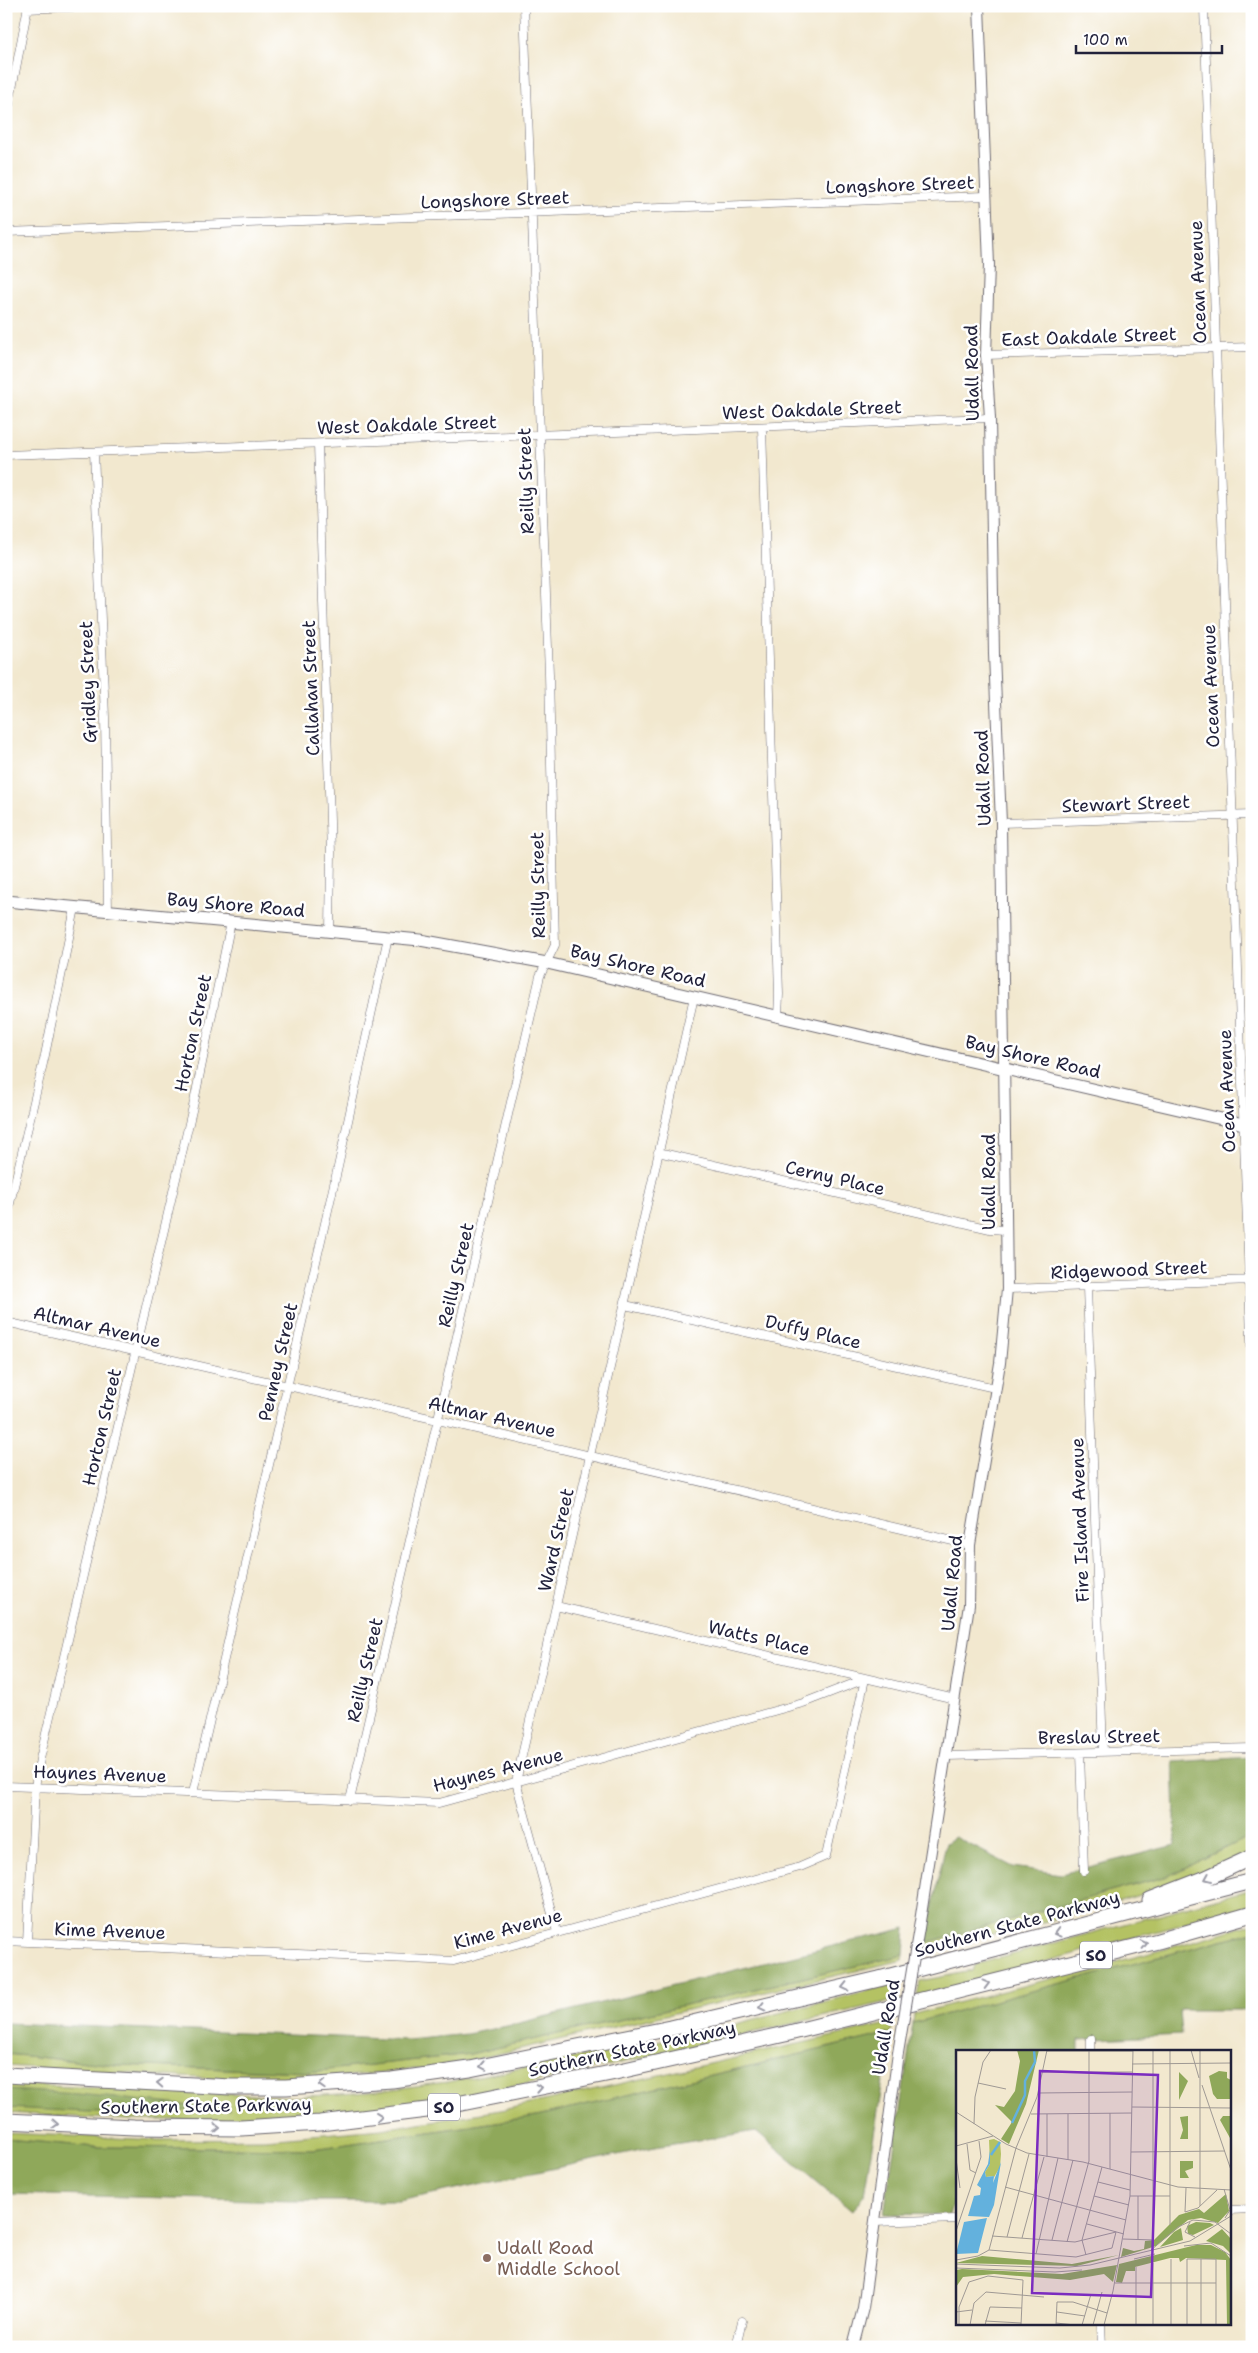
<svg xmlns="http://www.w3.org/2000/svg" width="1258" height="2353" viewBox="0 0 1258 2353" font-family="'Shantell Sans',sans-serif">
<rect width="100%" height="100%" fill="#fff"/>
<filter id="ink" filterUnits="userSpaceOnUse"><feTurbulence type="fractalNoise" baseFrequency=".02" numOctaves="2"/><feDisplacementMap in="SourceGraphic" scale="10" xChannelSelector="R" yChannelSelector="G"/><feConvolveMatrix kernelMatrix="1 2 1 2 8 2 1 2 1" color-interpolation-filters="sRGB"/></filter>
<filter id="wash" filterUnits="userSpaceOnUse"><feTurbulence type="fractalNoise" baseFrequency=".0096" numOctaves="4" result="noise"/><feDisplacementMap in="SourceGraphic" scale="20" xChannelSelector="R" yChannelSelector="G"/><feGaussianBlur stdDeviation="1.12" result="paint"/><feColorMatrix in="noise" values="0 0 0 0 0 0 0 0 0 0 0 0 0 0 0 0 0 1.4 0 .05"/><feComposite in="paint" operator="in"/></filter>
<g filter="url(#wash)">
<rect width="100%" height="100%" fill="#f2e8cf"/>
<path fill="#b4c264" stroke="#6b7250" d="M1252 1835V1856C1146 1897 1036 1927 925 1948V1943L1168 1876Z
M1252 1889V1905L917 1997 920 1981 972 1971 974 1965Z
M1252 1924V1932L913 2023 914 2014 1162 1950Z
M904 1955 903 1960 459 2063 385 2073 309 2079 230 2080 6 2066V2054L117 2065 309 2072 470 2054Z
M899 1983 896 2000 554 2078 451 2099 372 2110 228 2120H129L6 2113V2084L294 2097 370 2092 447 2082 548 2063 715 2029Z
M892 2023 891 2033 537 2116 314 2149 95 2147 6 2139V2133L159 2140 265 2139 382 2129 507 2109Z"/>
<path fill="#8fa85a" stroke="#58654a" d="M1252 1757V1835L1168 1876 925 1943 946 1843 955 1837 1013 1867 1061 1874 1176 1845 1173 1762Z
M906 1928 904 1955 470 2054 309 2072 117 2065 6 2054V2023L408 2040 467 2034 507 2026Z
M1252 1932V2010H1179L1181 2035 1079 2040V2052H957V2189L949 2215 884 2214 913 2023Z
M891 2033 864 2194 852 2211 756 2131 655 2147 399 2201H293L6 2194V2139L95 2147 314 2149 537 2116Z
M6 2090 78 2094 230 2110 90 2112 6 2108Z"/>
</g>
<g filter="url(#ink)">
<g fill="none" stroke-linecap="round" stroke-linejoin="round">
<g stroke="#6b676f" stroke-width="9">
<path id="minor" d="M1204 6 1252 1366
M27 9 90 6
M6 120 28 6
M6 232 985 196
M986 355 1252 347
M762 427 779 994 778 1017
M318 444 331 853 330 932
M94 452 105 717 108 911
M6 455 990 418
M1001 823 1252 815
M658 1152 990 1229 1005 1230
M6 1220 45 1055 75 908
M1087 1287 1103 1752
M1007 1289 1252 1280
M625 1305 995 1388
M6 1322 438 1420 970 1545
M556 1606 955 1699
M1080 1753 1084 1871
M947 1756 1252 1748
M6 1786 439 1803 803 1703 865 1679
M193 1793 338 1167 388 937
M350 1800 540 976 555 945 549 674 524 6
M557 1932 516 1782 694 997
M6 1941 454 1961 800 1867 826 1856 865 1679
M27 1942 35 1787 40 1759 194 1102 231 922
M1091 2039V2052
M1229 2210 1252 2209
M874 2222 957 2219
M1101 2324 1102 2347
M736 2347 742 2321"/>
</g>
<g stroke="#6b676f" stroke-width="12">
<path id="tertiary" d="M919 1928 969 1605 970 1545 1000 1363 1007 1289 1001 823 994 654 990 418 986 355 989 265 979 6
M853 2347 863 2308 898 2053"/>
</g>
<g stroke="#6b676f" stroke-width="13">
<path id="secondary" d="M6 901 420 940 547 963 1252 1126"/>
</g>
<g stroke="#6b676f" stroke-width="17">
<path id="motorway" d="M1150 1900 1204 1879 1252 1857
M6 2075 231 2087H286L392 2080 470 2069 671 2028 879 1979 1252 1881
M6 2121 134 2127 241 2128 320 2123 427 2110 611 2073 785 2034 1158 1941 1252 1914"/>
</g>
<use href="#minor" stroke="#fff" stroke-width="8"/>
<use href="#tertiary" stroke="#fff" stroke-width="10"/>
<use href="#secondary" stroke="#fff" stroke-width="11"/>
<use href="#motorway" stroke="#fff" stroke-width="15"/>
<g stroke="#6b676f" stroke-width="12" stroke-linecap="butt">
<path id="tertiary-bridge" d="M898 2053 919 1928"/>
</g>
<use href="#tertiary-bridge" stroke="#fff" stroke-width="10"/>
</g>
<defs><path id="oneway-chevron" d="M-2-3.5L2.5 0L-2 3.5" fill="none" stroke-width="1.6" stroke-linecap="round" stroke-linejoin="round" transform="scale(1.25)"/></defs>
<g stroke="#9c9ca7">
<use href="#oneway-chevron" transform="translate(1208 1878) rotate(157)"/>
<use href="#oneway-chevron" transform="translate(1057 1933) rotate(165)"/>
<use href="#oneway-chevron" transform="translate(1144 1944) rotate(-13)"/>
<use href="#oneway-chevron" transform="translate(986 1984) rotate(-15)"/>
<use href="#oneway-chevron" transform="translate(845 1987) rotate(167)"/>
<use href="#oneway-chevron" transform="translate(762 2007) rotate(167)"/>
<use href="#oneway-chevron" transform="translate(483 2066) rotate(169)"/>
<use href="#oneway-chevron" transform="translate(160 2083) rotate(-177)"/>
<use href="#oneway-chevron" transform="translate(322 2085) rotate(177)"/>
<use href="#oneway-chevron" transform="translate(539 2088) rotate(-11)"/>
<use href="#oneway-chevron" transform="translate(379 2117) rotate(-7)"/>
<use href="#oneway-chevron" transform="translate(55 2124) rotate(3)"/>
<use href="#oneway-chevron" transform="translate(217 2128) rotate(-1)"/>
</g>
</g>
<circle fill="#8d6e63" stroke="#fff" stroke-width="2" cx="487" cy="2258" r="5"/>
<g text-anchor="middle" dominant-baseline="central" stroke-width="5" stroke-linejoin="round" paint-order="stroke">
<g fill="#fff" stroke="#646476" stroke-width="1">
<rect x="1080" y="1941.5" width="32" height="27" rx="4"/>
<rect x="428" y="2093.5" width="32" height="27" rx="4"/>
</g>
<g font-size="16" font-weight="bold" fill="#22223b">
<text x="1096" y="1955">SO</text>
<text x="444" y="2107">SO</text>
</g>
<g font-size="18" fill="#22223b" stroke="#fff">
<text transform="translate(900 185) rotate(-2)">Longshore Street</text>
<text transform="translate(495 200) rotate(-2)">Longshore Street</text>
<text transform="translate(1198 282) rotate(-92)">Ocean Avenue</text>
<text transform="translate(1089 337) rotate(-2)">East Oakdale Street</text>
<text transform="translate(972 373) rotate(-91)">Udall Road</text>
<text transform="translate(812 410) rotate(-2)">West Oakdale Street</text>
<text transform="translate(407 425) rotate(-2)">West Oakdale Street</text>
<text transform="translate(526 481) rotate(-92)">Reilly Street</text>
<text transform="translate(88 682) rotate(-92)">Gridley Street</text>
<text transform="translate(1211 686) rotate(-92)">Ocean Avenue</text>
<text transform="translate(311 688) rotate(-92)">Callahan Street</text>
<text transform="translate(983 778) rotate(-92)">Udall Road</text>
<text transform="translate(1126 804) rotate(-2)">Stewart Street</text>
<text transform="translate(538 885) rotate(-91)">Reilly Street</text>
<text transform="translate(236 905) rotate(5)">Bay Shore Road</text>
<text transform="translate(638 966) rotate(13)">Bay Shore Road</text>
<text transform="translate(193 1033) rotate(-78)">Horton Street</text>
<text transform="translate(1033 1057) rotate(13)">Bay Shore Road</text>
<text transform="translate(1227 1091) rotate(-92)">Ocean Avenue</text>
<text transform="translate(835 1178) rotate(13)">Cerny Place</text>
<text transform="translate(989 1182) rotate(-90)">Udall Road</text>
<text transform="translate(1129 1270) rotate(-2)">Ridgewood Street</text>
<text transform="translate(456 1275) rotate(-77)">Reilly Street</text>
<text transform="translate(97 1327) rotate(13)">Altmar Avenue</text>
<text transform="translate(813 1332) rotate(13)">Duffy Place</text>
<text transform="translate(278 1362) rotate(-77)">Penney Street</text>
<text transform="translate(492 1417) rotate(13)">Altmar Avenue</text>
<text transform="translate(102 1427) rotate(-77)">Horton Street</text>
<text transform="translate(1080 1520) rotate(-92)">Fire Island Avenue</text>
<text transform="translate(556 1540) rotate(-77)">Ward Street</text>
<text transform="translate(952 1583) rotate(-85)">Udall Road</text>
<text transform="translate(759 1638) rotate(13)">Watts Place</text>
<text transform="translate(365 1670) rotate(-77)">Reilly Street</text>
<text transform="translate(1099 1737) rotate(-1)">Breslau Street</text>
<text transform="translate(498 1770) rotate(-14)">Haynes Avenue</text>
<text transform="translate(100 1774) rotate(2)">Haynes Avenue</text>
<text transform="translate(1017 1924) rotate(-15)">Southern State Parkway</text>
<text transform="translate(508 1929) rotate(-15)">Kime Avenue</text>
<text transform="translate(110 1931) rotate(2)">Kime Avenue</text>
<text transform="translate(886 2027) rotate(-81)">Udall Road</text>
<text transform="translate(632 2049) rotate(-12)">Southern State Parkway</text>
<text transform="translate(206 2106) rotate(-1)">Southern State Parkway</text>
</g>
<g font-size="18" fill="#785e54" stroke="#fff" text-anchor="start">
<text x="497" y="2248">Udall Road<tspan x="497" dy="21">Middle School</tspan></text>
</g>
</g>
<g transform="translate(956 2050)">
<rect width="275" height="275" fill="#f2e8cf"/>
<path d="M38 89 44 92 45 104 44 117 37 129 38 126 30 127 29 122 34 114 33 90Z" fill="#b4c264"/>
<path d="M61 0H83L70 54 53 94 45 89 56 72 39 55 48 57 59 41 64 11ZM263 21 271 22V28L275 30V49H261L257 44 253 26ZM223 22 232 31 223 50ZM232 66V89H224L227 80 224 67ZM267 66H275L274 88 264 70ZM224 111H237V118L229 121 233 128H224ZM270 144 273 161 262 173 245 168 232 170 200 196 165 207 167 198 178 201 188 199 189 191 198 190 223 165 243 159 248 163ZM240 172 254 173 258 175 237 185 232 184 231 176ZM225 178 227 190 204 197 218 182ZM266 179 275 189V204L267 196 250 191ZM240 195H255L269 202 275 210V275H271L270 210 230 208 224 212 223 208H214L179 217V221H170L166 233 160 232 163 214ZM163 205 121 216 0 213 26 206 116 214ZM161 215 157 232 148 224 114 230 38 224 7 227 0 237V220L6 219 106 224Z" fill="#8fa85a"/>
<path d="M34 100V114L29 122 30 127 38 126 37 133 45 112 38 155 33 167 12 166 18 146 24 145 25 138 21 135 32 114ZM31 168 22 203 0 204 8 172Z" fill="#63b1dd"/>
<path fill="none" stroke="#63b1dd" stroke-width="2.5" d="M56 73 69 45V31L79 12 78 0M35 105 44 92"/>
<path fill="none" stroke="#9f9994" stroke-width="1" d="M214 0V175M235 0 243 28M244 0V156M91 1H177M176 14 275 13M86 22H176M22 33 50 39M246 35 275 120M82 43 176 42M176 57 275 58M0 62 50 94 71 103 127 112 222 137 275 140M75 64 176 63M18 74 19 47 27 12 35 0M11 94 14 120 20 123M0 96 37 86M175 102 269 101M91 107V64M0 109 4 138M112 110V64M154 119V63M142 132 174 140M49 137 170 170M230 138 229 162 242 158 261 140M268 139 274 160 269 168M138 146 173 155M174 146H214M234 172 229 182 239 187M131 174 168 184M0 181 25 107 23 91M36 186 119 192 160 182M51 187 73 104M66 188 88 107M167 189 197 190V0M182 189V146M96 190 117 110M111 192 133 111V0M228 196 255 193 275 206M33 200 60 98 81 47 91 0M194 201 222 177 237 170 259 172 275 184M80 204 102 108M130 205 126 190 146 117M178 209 199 204M215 209V275M245 209V275M0 210 22 206 33 200 120 207 156 198 160 182M197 213V275M0 214 104 218 134 215 234 191 275 166M180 217V275M0 218 99 222 126 220M159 233H260M0 262 16 260M101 262 129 266M29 271 65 273M100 273 119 275M3 275V257L13 232 32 226 67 230 65 275M14 275 18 253 30 242 88 247M29 275 34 257 66 258M100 275 101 252H117L151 263M126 275 135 244M137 275 146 242M148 275 157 241 174 146 177 0M231 275V209H260V275"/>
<path fill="#7b2cbf" fill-opacity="0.15" stroke="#7b2cbf" stroke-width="2.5" d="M84 21 202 25 195 247 76 243Z"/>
<rect width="275" height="275" fill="none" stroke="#22223b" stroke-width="2.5"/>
</g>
<rect width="1258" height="2353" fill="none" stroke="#fff" stroke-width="25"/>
<path d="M1076 45v8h146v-8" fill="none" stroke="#22223b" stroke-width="2.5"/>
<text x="1083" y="45" font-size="15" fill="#22223b" stroke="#ffffff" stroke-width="4" paint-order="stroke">100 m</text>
</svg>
